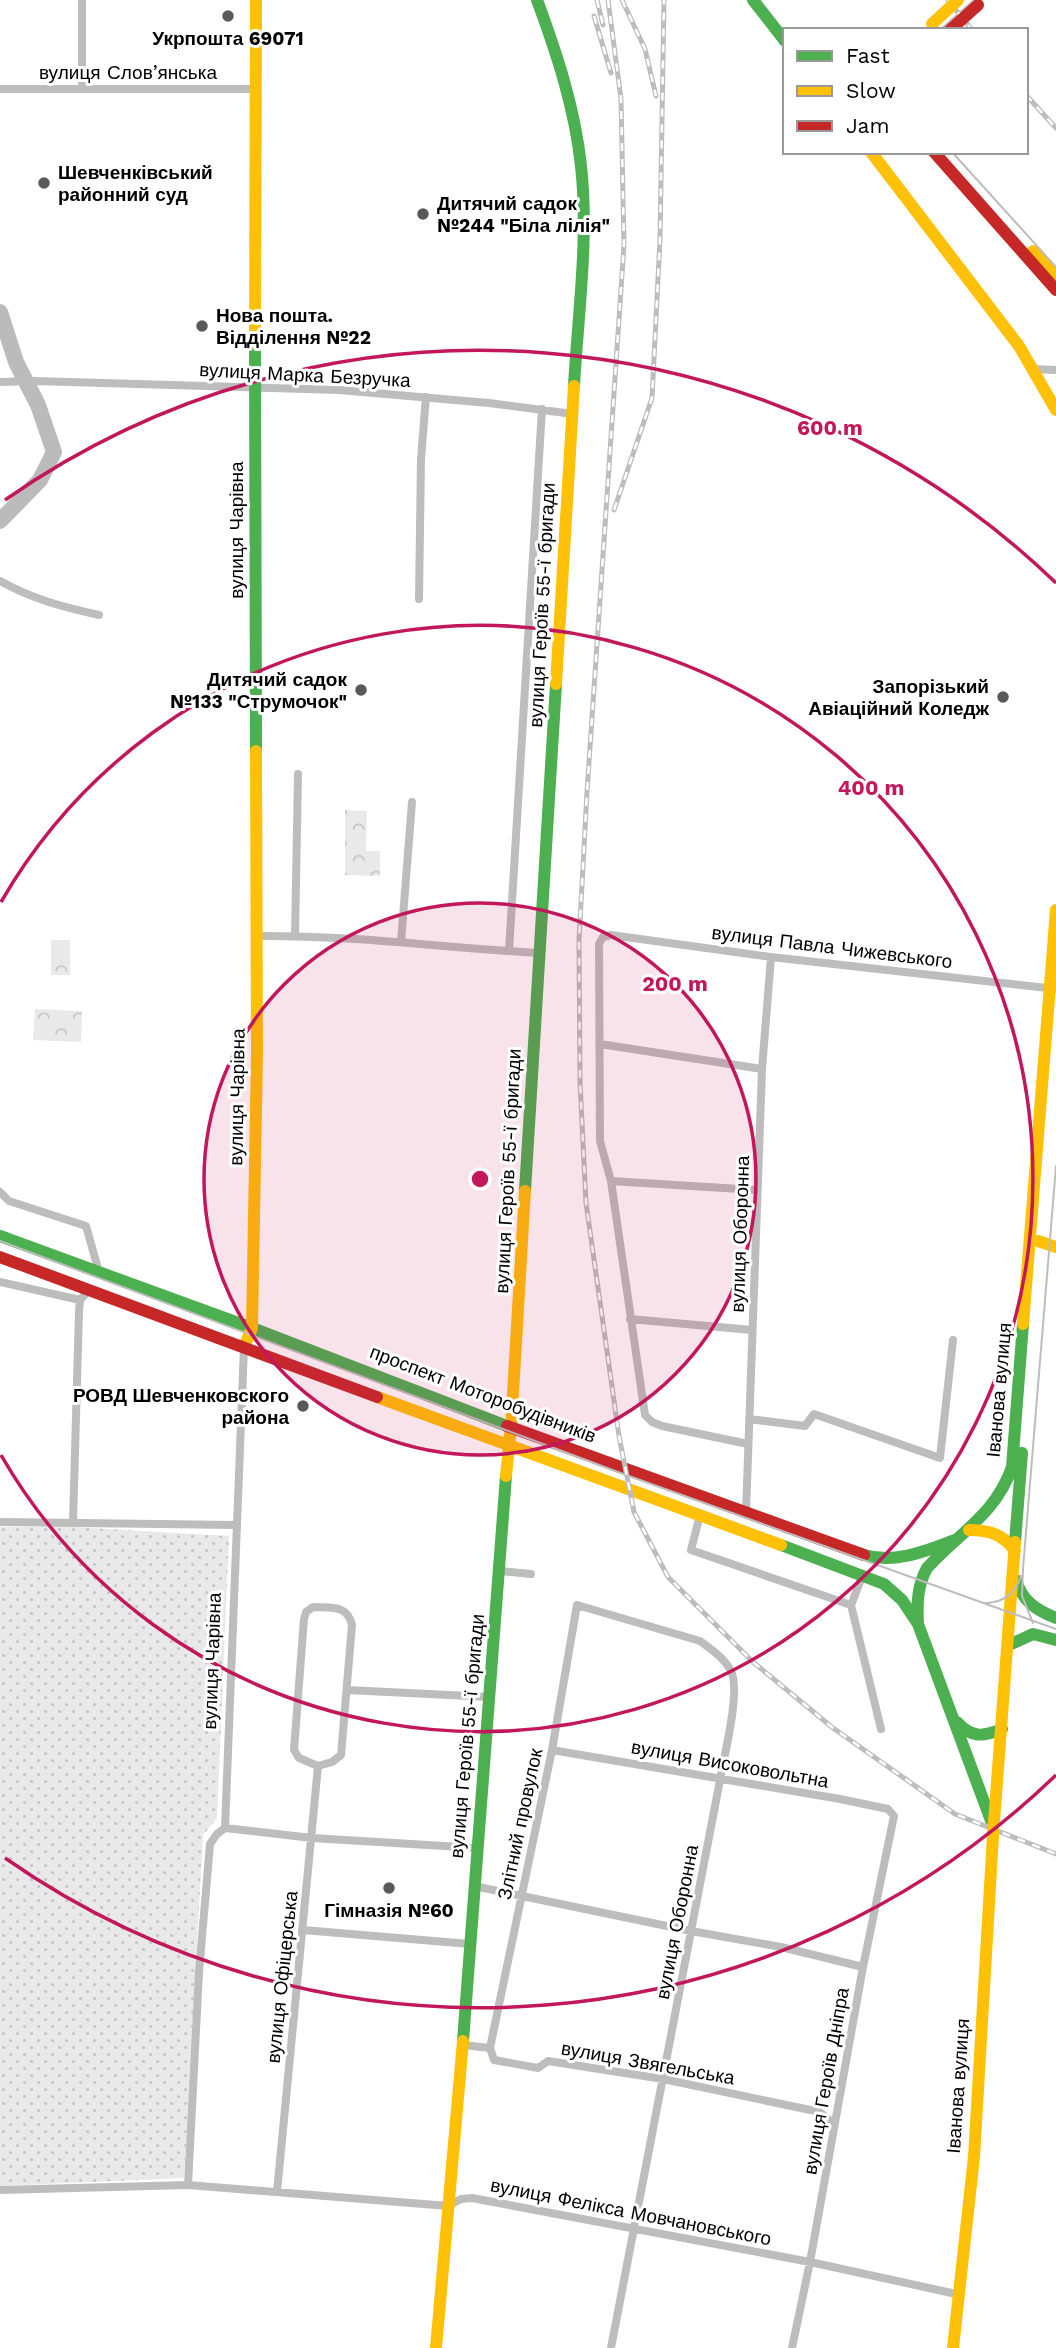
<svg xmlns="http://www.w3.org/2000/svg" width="1056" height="2348" viewBox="0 0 1056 2348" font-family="'Work Sans',sans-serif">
<defs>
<pattern id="park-crowns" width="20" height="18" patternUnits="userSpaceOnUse" patternTransform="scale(1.75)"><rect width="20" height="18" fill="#e9e9e9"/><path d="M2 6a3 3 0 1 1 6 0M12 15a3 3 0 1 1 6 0" fill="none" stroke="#c6c6c6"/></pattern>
<pattern id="garden-dots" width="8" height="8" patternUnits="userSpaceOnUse" patternTransform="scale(1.75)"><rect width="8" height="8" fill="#e9e9e9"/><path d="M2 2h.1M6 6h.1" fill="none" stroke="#c6c6c6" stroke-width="1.8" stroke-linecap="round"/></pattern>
</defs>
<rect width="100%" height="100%" fill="#fff"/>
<path fill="url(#park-crowns)" d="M345 810 367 811 366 851H380V876L345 875Z
M51 940H70V975H51Z
M35 1009 82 1011 81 1042 33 1040Z"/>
<path fill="url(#garden-dots)" d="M0 1527H74L229 1536 217 1818 203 1835 184 2178 0 2186Z"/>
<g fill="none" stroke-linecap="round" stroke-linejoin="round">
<path stroke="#bbb" stroke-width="16" d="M0 312 16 362 38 405 54 452 40 480 0 521"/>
<path stroke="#bdbdbd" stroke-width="8" d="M82 0V87
M0 89H257
M1032 369 1056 370
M0 382 35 381 339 390 489 403 573 414
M0 581C32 599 63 607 99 615
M419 599 421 459 426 397
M256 936C351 935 446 948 540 953
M295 936 298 774
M401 942 412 802
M509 951 542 409
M600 1044 762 1069
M611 1181 756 1190
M0 1192 9 1201 86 1226 99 1272
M0 1282 80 1300
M630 1319 752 1330
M749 1419 805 1426 814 1414 940 1458 953 1340
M748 1444 662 1426 652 1422 645 1415 611 1181 600 1141 599 944 603 937 611 935 771 957 1056 989
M746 1512 762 1069 771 957
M700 1515 691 1550 851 1605 863 1574
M0 1522 236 1525
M73 1523 79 1312 80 1300 89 1290
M500 1571 531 1574
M851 1605 881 1729
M347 1690 490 1697
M552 1750 840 1799 888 1809 894 1816 863 1967 810 2262 792 2348
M225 1828 244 1347
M225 1828 312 1838 477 1848
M474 1886 691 1931 781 1947 863 1967
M303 1930 470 1944
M463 2045 490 2048 494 2060 538 2068 548 2061 663 2079 820 2112 834 2124
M490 2048 552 1750 577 1605 700 1641C711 1649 725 1659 731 1671 741 1692 724 1755 720 1780L611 2348
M188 2185 199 1972 210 1844 217 1834 225 1828
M0 2190 188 2185 448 2206 461 2199 472 2198 810 2262 961 2295
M277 2192 318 1766 332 1762 341 1755 352 1625C347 1604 331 1608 313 1607L306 1612 304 1619 294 1750 299 1758 318 1766"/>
<path stroke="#4caf50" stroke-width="12" d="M537 0C557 54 575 109 581 166 589 238 578 314 574 386
M753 0 785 41
M255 342 256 751
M525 1191 556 684
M0 1236 252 1328 507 1426
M1015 1542 1022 1453
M781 1545 884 1584 902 1600 918 1624
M864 1555C896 1564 925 1551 955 1540
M1016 1580C1022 1601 1036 1610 1056 1618
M1009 1645 1033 1634 1056 1640
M957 1722C971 1738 983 1737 1002 1729
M993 1826 918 1624C917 1604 917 1586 927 1568 959 1533 996 1514 1012 1467L1023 1324
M463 2041 506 1476"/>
<path stroke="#ffc107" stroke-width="12" d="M871 152 1019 346 1056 410
M1033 251 1056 276
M255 342 256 0
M556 684 574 386
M1038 1241 1056 1247
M1023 1324 1056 910
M244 1347 252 1328 257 1054 256 751
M377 1397 781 1545
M506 1476 511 1427 525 1191
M969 1530C989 1530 1003 1534 1015 1551
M994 1822 1015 1542
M436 2348 463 2041
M953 2348 974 2157 993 1836"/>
<path stroke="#c62828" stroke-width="12" d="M934 152 1056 290
M0 1257 377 1397
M507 1426 864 1555"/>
<path stroke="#bdbdbd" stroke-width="2" d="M940 30 974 0
M952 152 1056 267
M0 1241 626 1475 1056 1629
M985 1603C1003 1603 1016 1593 1021 1576
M1033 1623 1022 1596 1023 1569 1056 1166"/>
<g stroke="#bdbdbd" stroke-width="5">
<path id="rail" d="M597 0 603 25
M608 0 621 99 624 245 587 792 579 940 580 1082 586 1203 619 1436 634 1512 668 1577 753 1662 833 1728 955 1814 1056 1854
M622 0 645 49 656 96
M948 0 972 30
M594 16 611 73
M1026 95 1056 128
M614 510 652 398 660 239 664 0"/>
</g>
<use href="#rail" stroke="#fff" stroke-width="2.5" stroke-dasharray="8" stroke-linecap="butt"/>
<path stroke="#ffc107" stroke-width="12" d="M932 24 958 0
M993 1826V1836"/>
<path stroke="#c62828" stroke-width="12" d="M950 30 978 5"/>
</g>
<circle cx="480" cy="1179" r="276" fill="#c2185b" fill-opacity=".12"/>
<g fill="none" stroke="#c2185b" stroke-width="3.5">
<circle cx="480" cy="1179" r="276"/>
<path d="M1 902A553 553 0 1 1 1 1455"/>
<path d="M1056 1775A829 829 0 0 1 5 1858M5 500A829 829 0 0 1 1056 583"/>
</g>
<g fill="#595959" stroke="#fff" stroke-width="2.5">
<circle cx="228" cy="16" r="7"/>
<circle cx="44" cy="183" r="7"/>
<circle cx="423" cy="214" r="7"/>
<circle cx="202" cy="326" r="7"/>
<circle cx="361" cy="690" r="7"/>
<circle cx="1003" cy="697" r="7"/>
<circle cx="303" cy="1406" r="7"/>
<circle cx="389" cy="1888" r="7"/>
</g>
<g text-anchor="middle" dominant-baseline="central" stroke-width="6" stroke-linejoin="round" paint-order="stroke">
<g font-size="19" font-weight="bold" fill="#000" stroke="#fff" text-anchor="start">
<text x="228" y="38" text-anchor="middle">Укрпошта 69071</text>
<text x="58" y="172">Шевченківський<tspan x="58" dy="22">районний суд</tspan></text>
<text x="437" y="203">Дитячий садок<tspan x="437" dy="22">№244 "Біла лілія"</tspan></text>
<text x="216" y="315">Нова пошта.<tspan x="216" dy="22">Відділення №22</tspan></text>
<text x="347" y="679" text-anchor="end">Дитячий садок<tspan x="347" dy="22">№133 "Струмочок"</tspan></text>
<text x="989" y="686" text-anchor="end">Запорізький<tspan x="989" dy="22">Авіаційний Коледж</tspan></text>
<text x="289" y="1395" text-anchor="end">РОВД Шевченковского<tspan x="289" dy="22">района</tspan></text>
<text x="389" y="1910" text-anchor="middle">Гімназія №60</text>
</g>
<g font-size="19" fill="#000" stroke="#fff">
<text x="128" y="72">вулиця Слов’янська</text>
<text transform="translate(305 375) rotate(3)">вулиця Марка Безручка</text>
<text transform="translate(236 530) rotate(-90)">вулиця Чарівна</text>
<text transform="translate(542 605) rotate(-87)">вулиця Героїв 55-ї бригади</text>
<text transform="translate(832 947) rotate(7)">вулиця Павла Чижевського</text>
<text transform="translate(237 1097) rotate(-89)">вулиця Чарівна</text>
<text transform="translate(508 1171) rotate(-87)">вулиця Героїв 55-ї бригади</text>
<text transform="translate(740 1234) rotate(-88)">вулиця Оборонна</text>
<text transform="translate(999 1390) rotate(-85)">Іванова вулиця</text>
<text transform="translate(483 1394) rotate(21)">проспект Моторобудівників</text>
<text transform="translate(212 1661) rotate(-88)">вулиця Чарівна</text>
<text transform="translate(467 1736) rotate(-85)">вулиця Героїв 55-ї бригади</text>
<text transform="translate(730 1764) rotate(10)">вулиця Високовольтна</text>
<text transform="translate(520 1824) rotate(-78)">Злітний провулок</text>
<text transform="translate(677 1922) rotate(-79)">вулиця Оборонна</text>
<text transform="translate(282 1977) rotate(-84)">вулиця Офіцерська</text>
<text transform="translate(648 2063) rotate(10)">вулиця Звягельська</text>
<text transform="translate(826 2081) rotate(-80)">вулиця Героїв Дніпра</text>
<text transform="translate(958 2086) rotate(-86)">Іванова вулиця</text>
<text transform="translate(631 2212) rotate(11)">вулиця Фелікса Мовчановського</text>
</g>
</g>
<circle cx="480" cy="1179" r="10" fill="#c2185b" stroke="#fff" stroke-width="3.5"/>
<g font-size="21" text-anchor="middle" font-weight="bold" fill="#c2185b" stroke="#fff" stroke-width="6" stroke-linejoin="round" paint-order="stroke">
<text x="830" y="435">600 m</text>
<text x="871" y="795">400 m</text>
<text x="675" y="991">200 m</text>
</g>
<rect x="783" y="28" width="245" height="126" fill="#ffffff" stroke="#999999" stroke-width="2"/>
<rect x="797" y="51" width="35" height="10" fill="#4caf50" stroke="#999999" stroke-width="2"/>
<text x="846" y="63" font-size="21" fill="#000000">Fast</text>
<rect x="797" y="86" width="35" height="10" fill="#ffc107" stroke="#999999" stroke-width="2"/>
<text x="846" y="98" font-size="21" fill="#000000">Slow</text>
<rect x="797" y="121" width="35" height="10" fill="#c62828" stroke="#999999" stroke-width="2"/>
<text x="846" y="133" font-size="21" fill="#000000">Jam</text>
</svg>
